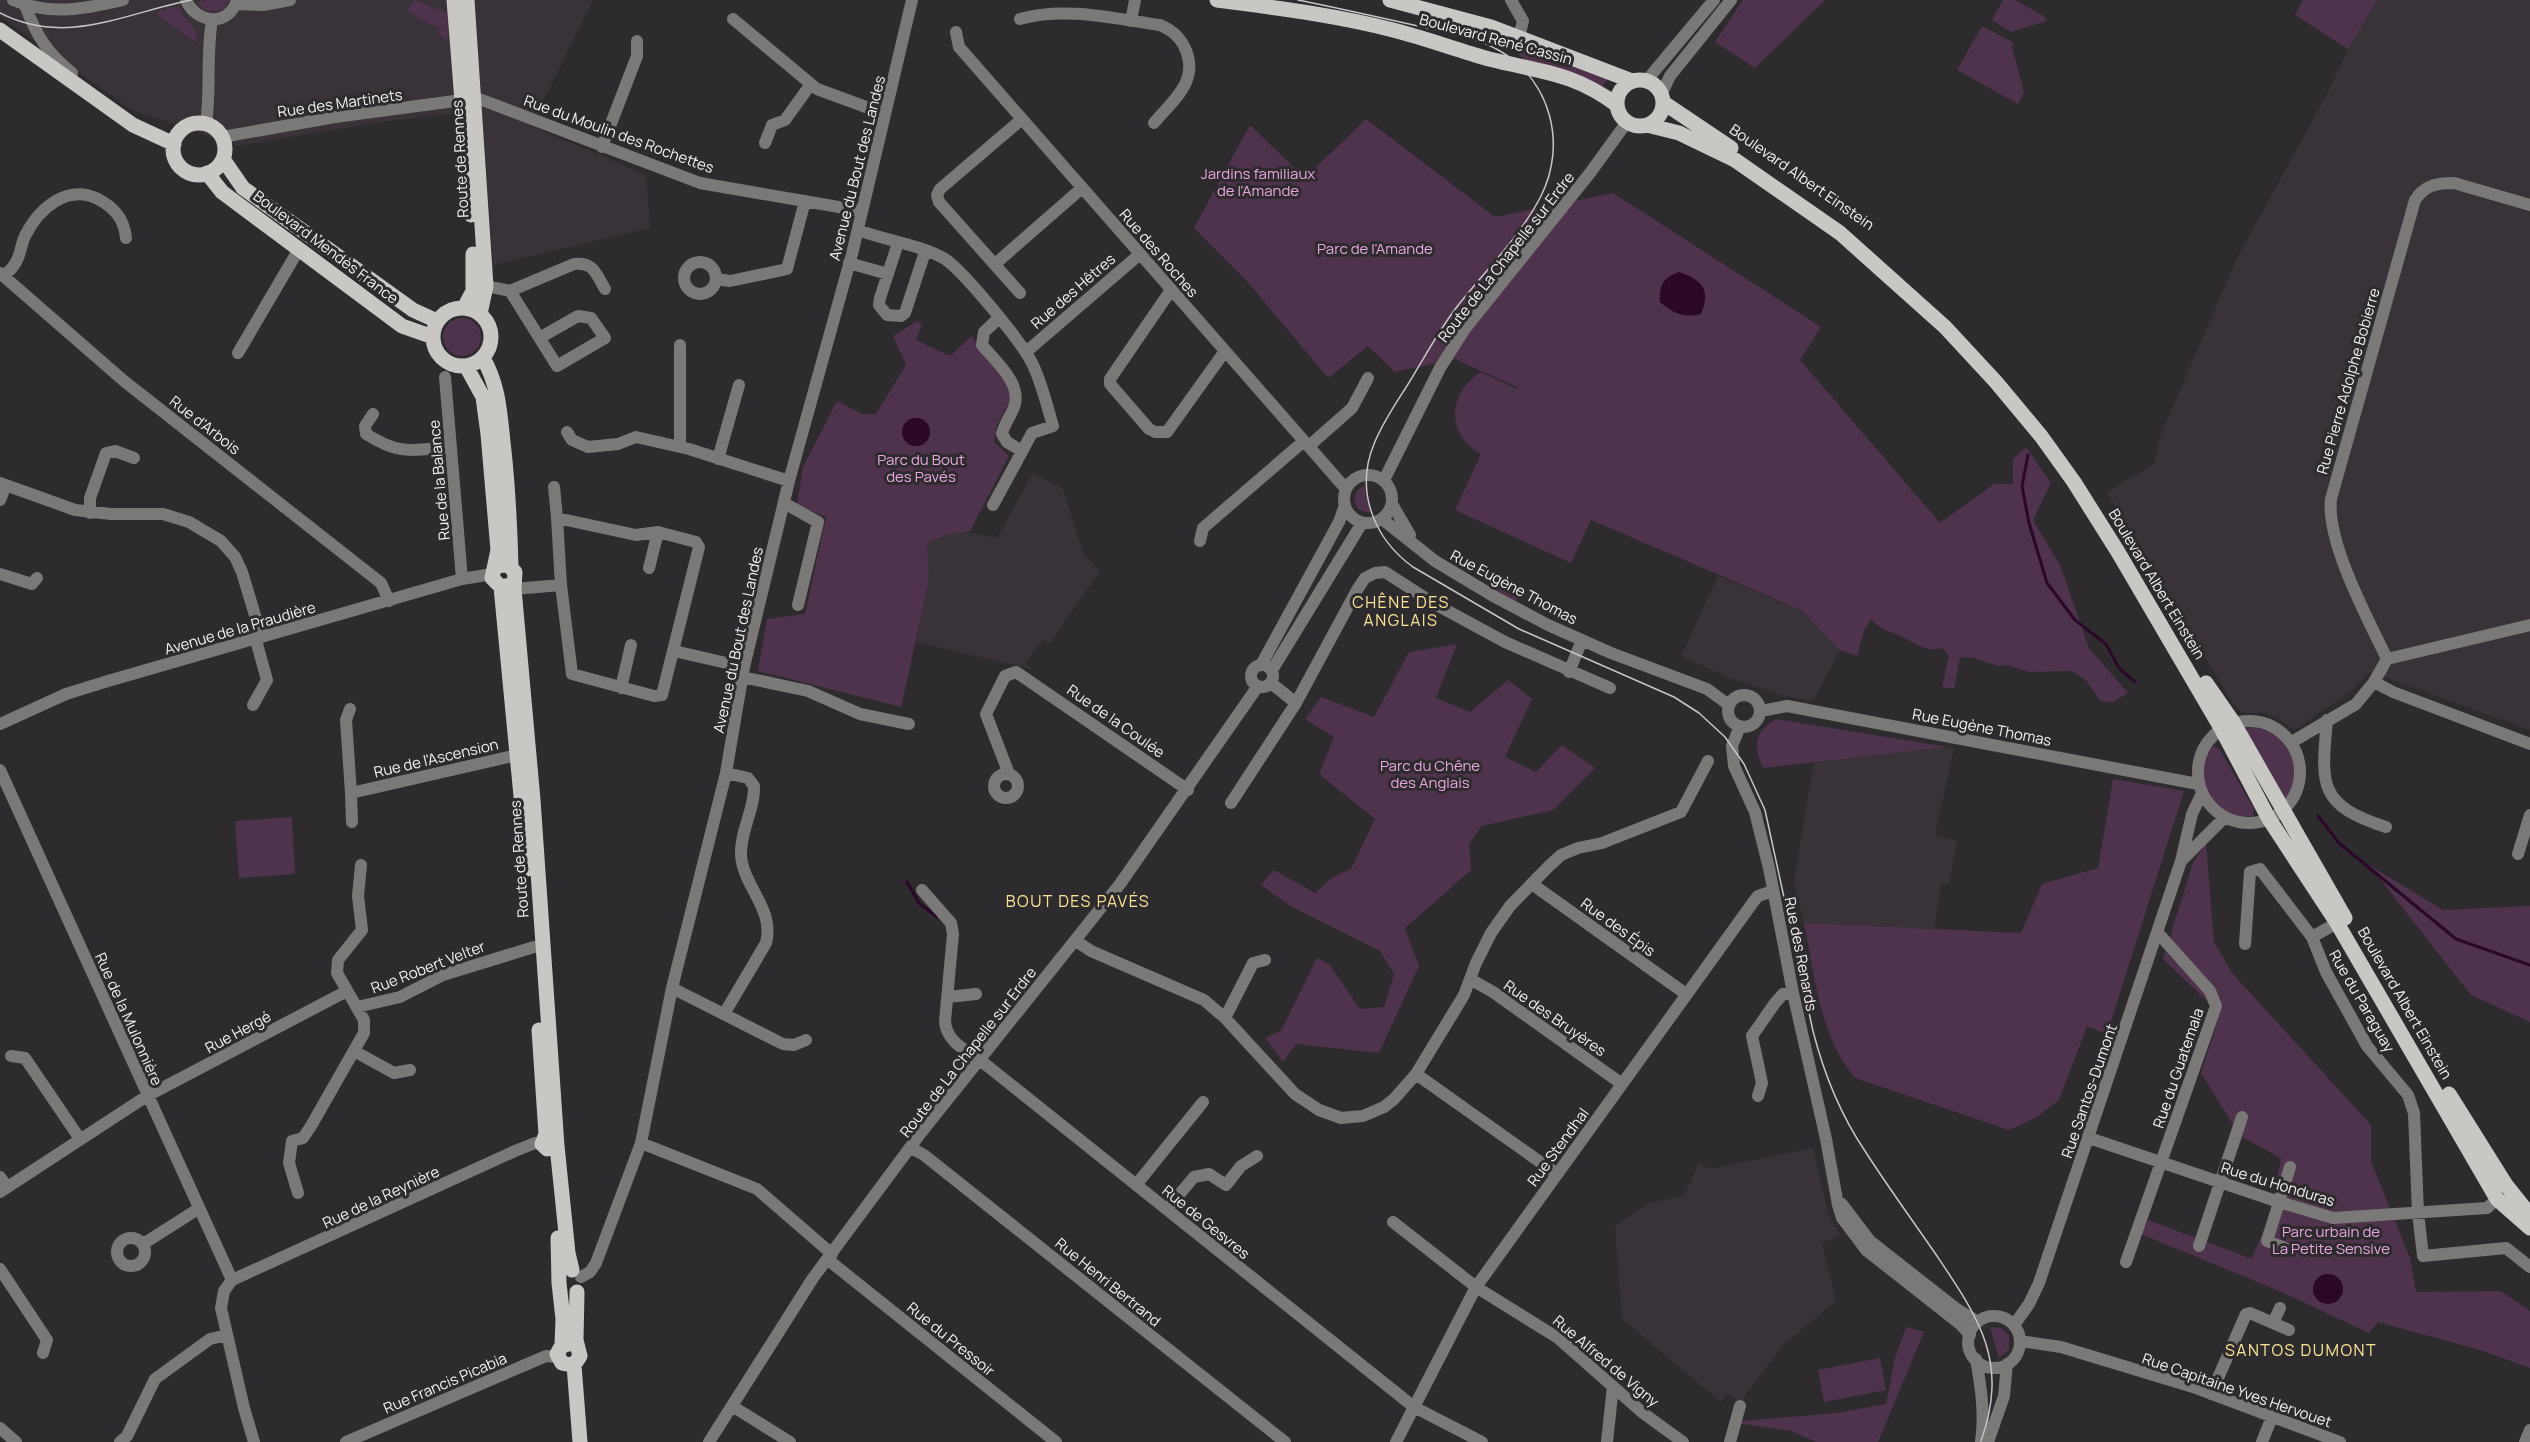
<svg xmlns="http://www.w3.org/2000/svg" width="2530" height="1442" viewBox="0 0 2530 1442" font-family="Manrope,sans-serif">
<rect width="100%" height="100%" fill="#2e2b2e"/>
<path fill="#3a3239" d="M0 0H593L531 126 646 175 650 228 493 265 482 115 446 114 375 123 237 146 130 109 0 16Z
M2377 0H2530V730L2370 672 2350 692 2294 730 2280 719 2264 713H2244L2235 707 2107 492 2154 464 2160 437 2236 260 2327 94 2348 49Z
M1033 473 1063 489 1084 555 1100 571 1049 644 1043 639 1025 664 1032 669 916 642 929 580 927 543 937 537 959 531 997 538Z
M1718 576 1801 610 1840 650 1813 701 1785 696 1730 678 1681 656Z
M1947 747 1954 748 1935 835 1957 841 1949 884 1941 883 1934 929 1804 923 1794 883 1814 760Z
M1813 1148 1828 1213 1840 1235 1822 1243 1836 1301 1782 1346 1746 1394 1743 1402 1727 1394 1721 1402 1622 1319 1615 1226 1649 1203 1684 1196 1699 1162 1709 1169Z"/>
<path fill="#4f334c" d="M208 0H229L223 9C213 13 203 12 197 2Z
M415 0 447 13 448 40 439 35V27L423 21 407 10Z
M1743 0H1825L1755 68 1715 42Z
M2003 0H2015L2044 16 2046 21 2011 32 1992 20Z
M2303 0H2377L2348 49 2295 15Z
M179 6C182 23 198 22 197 43L159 16 157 12Z
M1455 20 1608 77 1602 88 1528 62 1509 47 1493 38 1453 26Z
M1982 26 2014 43 2012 47 2024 93 2018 104 1957 70Z
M1366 119 1495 217 1613 193 1821 327 1800 360 1940 523 1994 484H2013V459L2026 447 2051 483 2033 520 2060 565 2089 648 2128 693 2113 702 2100 701 2086 680 2071 671 2029 672 2007 665 1998 666 1974 658 1960 657 1954 689 1942 687 1949 656 1942 648C1925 653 1916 643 1901 636 1886 629 1884 633 1871 619L1864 631 1857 656 1840 650 1801 610 1591 520 1571 563 1455 510 1481 454C1445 434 1448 394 1480 372L1517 389 1520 382 1517 387 1455 359 1395 372 1368 346 1328 378 1246 280 1194 228 1250 125 1305 178Z
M443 337a19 19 0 1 1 38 0a19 19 0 1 1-38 0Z
M917 321 922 324 916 340 950 356 972 336 982 354 1004 379 1011 398 997 425 994 442 1009 456 970 531 949 534 927 543 929 580 901 707 758 671 767 619 805 614 826 517 797 505 803 467 837 401 862 414H876L906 365 893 336Z
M1364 485 1370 513 1359 510 1354 500 1357 491Z
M1499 581 1521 594 1516 602 1495 590Z
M1457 644 1436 698 1470 712 1508 680 1532 699 1505 757 1536 772 1562 745 1595 768 1553 810 1482 826 1469 844 1471 870 1405 928 1419 966 1379 1053 1296 1044 1283 1062 1265 1038 1281 1031 1317 958 1329 964 1360 1009 1384 1007 1394 974 1380 951 1292 907 1261 885 1274 870 1315 893 1333 877 1351 869 1375 819 1319 774 1334 737 1305 719 1321 697 1374 717 1409 652Z
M1777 719 1947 747 1763 768C1753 746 1754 731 1777 719Z
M2251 727C2290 732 2309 762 2288 798L2285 799 2245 729Z
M2214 746 2220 750 2254 809 2253 816C2223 821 2200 795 2204 766 2205 758 2207 750 2214 746Z
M2113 779 2184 791 2107 1034 2087 1026 2059 1100 2037 1117 2009 1130 1855 1078C1819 1035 1815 976 1804 923L2021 933 2042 884 2098 868Z
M292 817 295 874 239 878 235 821Z
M2206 843 2214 942 2232 973 2371 1125V1161L2410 1258 2416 1292 2501 1291 2530 1311V1368L2483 1351 2378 1322 2369 1333 2284 1293 2141 1234 2148 1220 2252 1259 2272 1208 2281 1158 2240 1136 2201 1073 2218 1020 2207 1001 2163 959 2193 863Z
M2369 865 2443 910 2530 906V1022L2471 995Z
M1906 1327 1924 1332 1878 1442H1816L1791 1431 1742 1424 1741 1421 1836 1413 1886 1404 1895 1358Z
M1990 1327 2001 1328 2009 1335V1350L1999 1358Z
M1880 1358 1886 1390 1824 1402 1818 1370Z"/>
<path fill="#2b0728" d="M1679 272C1703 280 1711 290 1701 314 1682 318 1675 314 1660 302 1659 285 1663 278 1679 272Z
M902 432a14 14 0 1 1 28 0a14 14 0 1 1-28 0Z
M2313 1289a15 15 0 1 1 30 0a15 15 0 1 1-30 0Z"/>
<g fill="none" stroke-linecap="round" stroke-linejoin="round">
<path stroke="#2b0728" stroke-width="3" d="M2028 455 2022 486 2029 523 2047 583 2075 620 2106 644 2119 668 2135 682
M2318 816 2339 843 2456 939 2530 965
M907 882 919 903 937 917"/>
<path stroke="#7a7978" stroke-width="12" d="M13 0C51 16 85 9 123 0
M186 0C196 24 229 27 237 0
M1511 0 1523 21 1519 37
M236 4 263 5 290 0
M25 5C36 35 47 53 72 73
M733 19 817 89 885 114
M1020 19C1065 6 1115 19 1160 25 1171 30 1178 35 1184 46 1201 80 1174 99 1154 123
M1131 21 1135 0
M956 32 959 47 1346 489
M1647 80 1714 0
M1662 93 1670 76 1731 0
M474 97 700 183 862 211
M206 124C211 89 206 55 212 20
M222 137 335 117 462 100
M765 143 772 125 785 120 811 84
M602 147 637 56V41
M858 230C884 240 921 245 945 259 964 272 1023 343 1033 365 1042 384 1047 406 1053 426L1032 433 993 505
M898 243 880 298 879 305 887 315 901 316 905 313 925 252
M684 278a16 16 0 1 1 32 0a16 16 0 1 1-32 0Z
M849 263 888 274
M995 264 1082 188
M0 273 124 381 381 583 389 601
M4 276C8 272 14 267 16 262 21 254 21 244 25 236 39 208 67 184 98 199 115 208 124 219 126 238
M716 279 730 281 787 269 805 201
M486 286 510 291 557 366 605 338 591 318 578 316 541 337
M1171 290 1110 379V384L1149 429 1155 432H1167L1225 351
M510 291 574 264C594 262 596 274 605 289
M1020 293 939 202 937 195 940 189 1022 119
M999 318 984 332 982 345C995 361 1023 384 1014 407 1011 416 1004 424 1002 434L1007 442 1022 451
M1026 352 1140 254
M238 353 299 249
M445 377 462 579
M373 414 365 426 366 434C401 456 412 450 451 447
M567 432 572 440 588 447 618 444 636 437 689 449 789 481
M1309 446 1352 408 1368 378
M680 447V345
M718 459 739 385
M1344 499a24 24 0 1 1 48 0a24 24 0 1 1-48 0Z
M1384 480 1440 368 1464 330 1590 173 1627 122
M0 483 75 510 111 514H163L189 522 221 541 235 557 242 572 260 632 257 644 267 680 253 705
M554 487 557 518
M0 500 6 485
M784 503 818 522 798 605
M1392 504 1410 535
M90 513V498L106 453 115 451 134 458
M1382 519 1435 561 1495 597 1548 625 1611 653 1707 689 1729 705
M1200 541 1203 528 1304 441
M649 568 658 532
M0 574 32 584 37 578
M514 589 561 585 557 518 636 535 658 532 696 542 699 547 662 695 654 696 572 674 561 585
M674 651 744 667
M2387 659 2530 625
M1261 665 1339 522 1345 505
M1251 676a11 11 0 1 1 22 0a11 11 0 1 1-22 0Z
M1272 670 1362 523
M1569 672 1582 640
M742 677 808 691 860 714 909 724
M2374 682 2393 692 2530 744
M1271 683 1296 703
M621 688 631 645
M1728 711a16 16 0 1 1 32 0a16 16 0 1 1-32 0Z
M350 709 346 720 351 793 513 756 524 755
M1761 711 1787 706 2198 784
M2327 720C2321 785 2318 805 2386 827
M2198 772a51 51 0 1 1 102 0a51 51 0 1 1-102 0Z
M0 724 66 694 108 681 462 579 492 574
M1740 726 1732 746 1734 766 1755 812 1769 868 1793 993 1826 1139 1838 1205 1842 1218 1866 1250 1960 1324 1970 1335
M2292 742 2356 704 2374 682 2387 659C2368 619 2326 542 2331 499L2415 200C2425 185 2437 183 2454 183L2530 205
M0 770 232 1280
M1009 774 986 714 1005 676 1016 672 1188 790
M994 786a12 12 0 1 1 24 0a12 12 0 1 1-24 0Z
M351 793 352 822
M1231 803 1296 703 1357 590 1365 578 1375 573 1385 572 1433 603 1505 642 1610 688
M2518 854 2530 815
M2182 860 2225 817
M1532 884 1686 994
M922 890 951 923 953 934 945 1021C946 1041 965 1050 980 1060L1414 1407 1482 1442
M2312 937 2337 923
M1076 941 1091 951 1204 1000 1225 1018 1295 1094 1319 1110 1341 1118 1363 1116 1384 1107 1394 1099 1416 1074 1464 995 1476 963 1491 933 1510 906 1548 867 1561 855 1578 848 1602 843 1681 812 1708 761
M2245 944 2250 872 2260 869 2312 937 2326 972 2367 1046 2408 1095 2414 1113 2418 1213 2423 1256 2506 1248 2530 1267
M1470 979 1493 992 1622 1084
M672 988 783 1044 794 1045 806 1040
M948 997 976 994
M357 1007 400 997 443 975 534 947
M724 1014 766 943C775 909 743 887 741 855 740 831 755 809 754 786L748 778 726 773
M1225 1018 1253 963 1265 960
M354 1051 394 1073 410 1070
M11 1056 25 1058 80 1139
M1416 1074 1557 1174
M1758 1096 1762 1083 1752 1036 1775 1003 1783 994 1793 993
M2089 1138 2279 1202 2333 1218 2487 1208 2497 1199
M641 1143 757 1189 832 1254
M911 1148 924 1155 1285 1442
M0 1177 7 1187
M1136 1185 1203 1102
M0 1192 147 1096 347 991
M298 1193 289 1163 292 1141 303 1138 311 1126 364 1033V1020L337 973 338 960 362 930 358 896 361 865
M1842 1204 1870 1241 1958 1310 1978 1322
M1167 1209 1194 1177 1209 1174 1226 1185 1241 1166 1257 1156
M1393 1222 1476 1287 1558 1338 1643 1413 1683 1442
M117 1252a14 14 0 1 1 28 0a14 14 0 1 1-28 0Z
M143 1244 198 1209
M2199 1246 2242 1117
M2285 1248 2267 1241 2290 1167
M827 1259 1056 1442
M2126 1262 2216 1006 2210 991 2158 933
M0 1269 47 1340 43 1353
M581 1277 590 1272 596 1263 641 1143 672 988 726 773 744 667 789 481 852 254 912 0
M232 1280 515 1151 535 1143 542 1144
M232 1280 224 1291 221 1308 244 1408 254 1442
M1968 1342a26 26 0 1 1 52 0a26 26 0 1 1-52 0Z
M2273 1323 2280 1308
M2014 1325 2029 1304 2039 1283 2181 861 2192 814 2202 793
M2020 1341 2061 1347 2193 1387 2340 1442
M1976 1359C1981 1387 1985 1414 1981 1442
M2211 1394 2246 1314 2250 1313 2289 1330
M732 1406 790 1442
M0 1428 16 1442
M120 1442 127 1436 155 1379 210 1339 227 1335
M346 1442 546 1356 558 1357
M709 1442 813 1278 920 1134 1120 884 1258 686
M1396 1442 1476 1287 1754 901 1758 896 1773 891
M1607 1442 1613 1386
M1730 1442 1740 1406
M1988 1442 2004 1396 2007 1364
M2262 1442 2272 1417
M2525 1442 2530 1430"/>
<path stroke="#c8c7c3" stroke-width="15" d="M454 0 471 215
M467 0 486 286 480 314
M1217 0C1276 8 1335 15 1393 30 1425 38 1457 50 1489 59 1540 72 1573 72 1617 105
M1390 0 1491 27 1632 81
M0 30 133 125 174 144
M1617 103a23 23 0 1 1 46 0a23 23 0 1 1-46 0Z
M1664 103 1731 148
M173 149a26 26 0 1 1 52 0a26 26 0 1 1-52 0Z
M1647 125 1679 133 1735 160 1840 233 1945 327 1996 382 2041 436 2074 482 2118 552 2221 728 2269 819 2337 923 2497 1199 2530 1228
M223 159 243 188 413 310 437 321
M207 173 222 192 402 326 433 337
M433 337a29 29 0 1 1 58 0a29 29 0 1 1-58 0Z
M464 308 473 291V254
M483 358C500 387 500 418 504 451 508 489 510 527 511 566
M466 366 483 397 488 434 498 550 492 578 501 587 510 585
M495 567 507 564 515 572 514 589 533 800 557 1146 568 1253 572 1270
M501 587 528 869
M2206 683 2233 722 2345 918
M539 1030 546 1134 542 1144 547 1149
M2449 1094 2506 1185 2530 1215
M558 1238 559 1283 563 1319 562 1345
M577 1346 570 1343 561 1347 557 1354 562 1363 574 1365 580 1356 576 1340 577 1292
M574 1365 580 1442"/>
<path stroke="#c7c5c7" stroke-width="1.5" d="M1298 0C1338 8 1378 17 1418 26 1445 32 1475 36 1500 51 1551 81 1567 144 1541 196 1520 237 1484 272 1456 308 1437 333 1422 362 1405 389 1394 406 1382 424 1374 444 1355 490 1373 538 1413 567L1519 629 1674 697 1699 713 1725 737 1744 764 1765 810 1813 1031C1824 1074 1840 1114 1865 1151 1888 1187 1913 1221 1937 1256 1980 1320 2009 1362 1981 1441
M0 13C66 47 125 13 191 0"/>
</g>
<g text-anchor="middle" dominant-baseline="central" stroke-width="6" stroke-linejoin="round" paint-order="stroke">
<g font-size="15" fill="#f2f0f2" stroke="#2e2b2e">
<text transform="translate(1496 39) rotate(15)">Boulevard René Cassin</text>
<text transform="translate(340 103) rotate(-8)">Rue des Martinets</text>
<text transform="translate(619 134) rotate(20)">Rue du Moulin des Rochettes</text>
<text transform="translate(460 159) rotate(-93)">Route de Rennes</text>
<text transform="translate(857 168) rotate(-76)">Avenue du Bout des Landes</text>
<text transform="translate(1802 177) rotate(35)">Boulevard Albert Einstein</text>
<text transform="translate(326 247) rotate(37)">Boulevard Mendès France</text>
<text transform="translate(1159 253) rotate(49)">Rue des Roches</text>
<text transform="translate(1506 257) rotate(-52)">Route de La Chapelle sur Erdre</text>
<text transform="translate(1073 291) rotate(-41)">Rue des Hêtres</text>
<text transform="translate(2348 381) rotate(-74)">Rue Pierre Adolphe Bobierre</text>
<text transform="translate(205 425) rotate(38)">Rue d'Arbois</text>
<text transform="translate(439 480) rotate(-95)">Rue de la Balance</text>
<text transform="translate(2157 584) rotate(59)">Boulevard Albert Einstein</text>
<text transform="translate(1514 587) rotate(28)">Rue Eugène Thomas</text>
<text transform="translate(240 628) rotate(-16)">Avenue de la Praudière</text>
<text transform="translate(738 640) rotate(-78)">Avenue du Bout des Landes</text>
<text transform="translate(1116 721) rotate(35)">Rue de la Coulée</text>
<text transform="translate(1982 727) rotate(11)">Rue Eugène Thomas</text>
<text transform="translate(436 758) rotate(-13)">Rue de l'Ascension</text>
<text transform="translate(519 859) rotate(-94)">Route de Rennes</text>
<text transform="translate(1618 927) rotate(36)">Rue des Épis</text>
<text transform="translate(1801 954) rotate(79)">Rue des Renards</text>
<text transform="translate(428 967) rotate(-21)">Rue Robert Velter</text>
<text transform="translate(2362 1001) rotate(60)">Rue du Paraguay</text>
<text transform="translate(2405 1003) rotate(60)">Boulevard Albert Einstein</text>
<text transform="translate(1555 1018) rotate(35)">Rue des Bruyères</text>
<text transform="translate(129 1019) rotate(66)">Rue de la Mulonnière</text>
<text transform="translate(238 1032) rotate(-28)">Rue Hergé</text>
<text transform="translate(968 1052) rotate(-52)">Route de La Chapelle sur Erdre</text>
<text transform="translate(2178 1068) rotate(-71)">Rue du Guatemala</text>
<text transform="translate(2089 1091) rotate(-71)">Rue Santos-Dumont</text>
<text transform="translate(1558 1147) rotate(-54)">Rue Stendhal</text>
<text transform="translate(2278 1184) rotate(17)">Rue du Honduras</text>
<text transform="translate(381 1197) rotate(-25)">Rue de la Reynière</text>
<text transform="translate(1206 1222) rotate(39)">Rue de Gesvres</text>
<text transform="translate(1108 1282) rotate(39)">Rue Henri Bertrand</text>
<text transform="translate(951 1339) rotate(39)">Rue du Pressoir</text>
<text transform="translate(1606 1361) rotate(40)">Rue Alfred de Vigny</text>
<text transform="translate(445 1383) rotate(-23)">Rue Francis Picabia</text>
<text transform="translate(2237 1390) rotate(19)">Rue Capitaine Yves Hervouet</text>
</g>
<g font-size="15" fill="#e8a6df" stroke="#2e2b2e">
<text x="1258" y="173">Jardins familiaux<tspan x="1258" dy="17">de l'Amande</tspan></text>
<text x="1375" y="248">Parc de l'Amande</text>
<text x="921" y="459">Parc du Bout<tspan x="921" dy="17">des Pavés</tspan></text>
<text x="1430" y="765">Parc du Chêne<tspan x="1430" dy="17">des Anglais</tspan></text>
<text x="2331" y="1231">Parc urbain de<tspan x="2331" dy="17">La Petite Sensive</tspan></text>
</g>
<g font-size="16" letter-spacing="1.5" fill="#f9e496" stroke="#2e2b2e">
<text x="1401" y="602">CHÊNE DES<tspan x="1401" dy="18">ANGLAIS</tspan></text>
<text x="1078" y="901">BOUT DES PAVÉS</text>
<text x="2301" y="1350">SANTOS DUMONT</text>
</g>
</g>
</svg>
